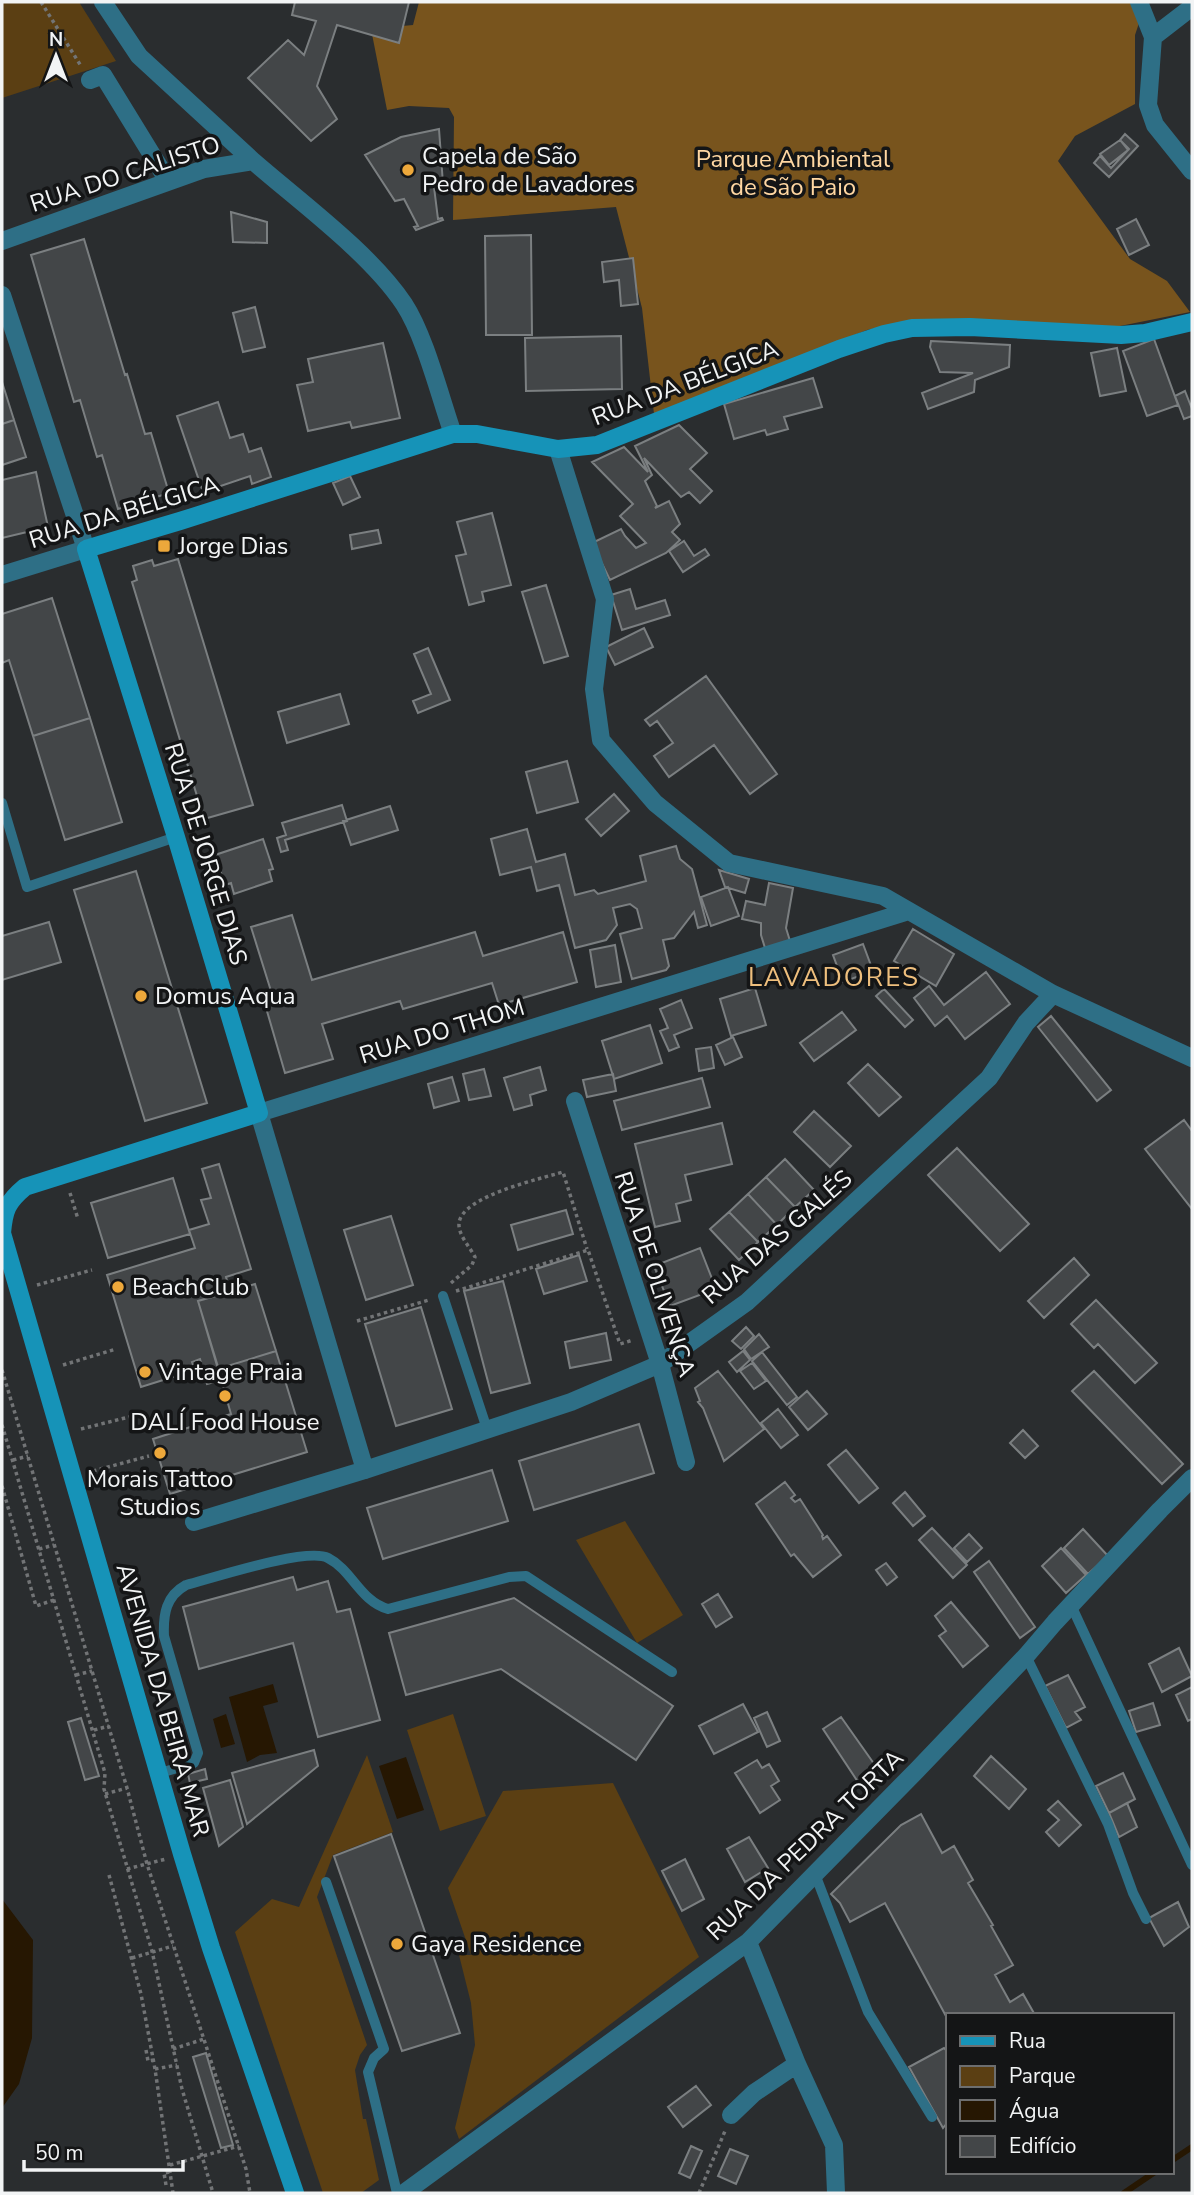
<svg xmlns="http://www.w3.org/2000/svg" width="1194" height="2195" viewBox="0 0 1194 2195" font-family="'Nunito Sans',sans-serif">
<rect width="100%" height="100%" fill="#2a2d2f"/>
<path fill="#5b3f13" d="M2 2H79L116 61 2 98Z
M625 1521 683 1615 637 1643 576 1540Z
M453 1714 486 1816 440 1831 407 1730Z
M367 1755 393 1832 333 1855 317 1897 367 2045 360 2055 355 2070 363 2119H366L379 2180 361 2193H323L235 1932 272 1899 299 1907Z
M613 1783 699 1957 459 2139 455 2128 475 2045 471 2003 459 1955H471L448 1888 503 1791Z"/>
<path fill="#78541d" d="M419 2H1146L1135 35V104L1075 136 1058 161 1130 259 1167 281 1190 312 1100 330 913 320 867 330 654 414 642 308 616 207 453 220 454 117 449 108 409 106 387 110 371 29 413 25Z"/>
<path fill="#261702" d="M273 1684 278 1702 263 1706 277 1753 260 1755 247 1762 229 1697Z
M226 1714 235 1744 221 1748 213 1719Z
M406 1757 424 1810 397 1819 379 1766Z
M2 1899 33 1940 32 2038 19 2084 2 2108Z"/>
<g fill="none" stroke-linecap="round" stroke-linejoin="round">
<path stroke="#261702" stroke-width="6" d="M1171 2161 1192 2147
M1124 2193 1155 2172"/>
</g>
<path fill="#434648" stroke="#7b7f81" stroke-width="2" d="M295 2H409L399 43 337 25 317 86 337 119 311 141 248 78 288 40 304 55 316 21 292 15Z
M439 129 443 184 434 187 438 219 442 218 443 220 416 230 414 227 418 226 404 199 395 201 365 155 401 137Z
M1125 134 1138 146 1109 177 1094 163 1100 156 1111 168 1129 149 1120 140Z
M1120 140 1128 150 1109 165 1100 154Z
M231 212 267 222V243L233 242Z
M1136 219 1149 245 1129 255 1117 229Z
M531 235 532 335H486L485 236Z
M84 239 125 375 127 374 145 434 151 433 169 493 118 509 102 455 97 457 80 400 74 402 31 255Z
M633 258 638 304 621 306 619 280 604 282 602 262Z
M255 307 265 347 243 352 233 313Z
M621 336 622 389 526 391 525 338Z
M1154 339 1178 405 1147 416 1123 351Z
M931 341 1010 345 1009 367 975 380 974 392 928 409 922 393 973 373 940 372 930 347Z
M383 343 400 418 352 428 350 422 308 431 297 385 313 382 308 359Z
M1117 348 1126 391 1100 396 1091 353Z
M813 378 822 407 784 417 788 429 767 435 765 430 734 439 724 404Z
M2 382 14 420 2 424Z
M1185 391 1192 409V416L1184 419 1175 396Z
M218 402 230 438 243 434 249 452 261 448 271 477 252 484 250 476 203 492 177 416Z
M14 420 26 457 2 465V424Z
M679 425 707 453 690 469 712 491 700 503 689 492 681 497 644 458 652 475 645 481 657 506 655 508 669 501 680 524 672 532 680 540 666 553 610 580 592 543 621 529 625 536 636 548 646 543 620 516 633 504 592 462 624 447 648 472 635 446Z
M36 472 48 527 2 538V480Z
M350 476 360 497 343 505 333 483Z
M492 513 511 585 482 592 484 601 469 605 456 556 466 554 457 522Z
M378 530 381 543 352 549 350 535Z
M684 541 694 556 705 549 709 555 683 572 669 551Z
M178 559 253 805 204 819 132 582 137 580 133 566 152 560 154 566Z
M546 585 568 656 544 663 522 592Z
M630 589 636 609 665 600 670 615 622 630 611 595Z
M52 598 90 718 33 736 9 660 2 663V614Z
M644 628 653 647 615 665 606 647Z
M428 648 450 700 418 713 413 701 431 694 414 654Z
M706 676 777 774 750 794 714 745 669 777 654 756 673 743 657 721 650 726 645 720Z
M340 694 349 724 287 743 278 712Z
M90 718 122 822 65 840 33 736Z
M567 761 578 802 537 813 526 772Z
M614 794 629 811 601 836 586 819Z
M342 805 347 821 285 840 288 850 281 852 277 838 286 835 282 823Z
M390 806 398 830 351 845 343 821Z
M527 829 536 862 565 854 575 895 594 890 598 894 646 881 640 856 676 846 680 859 692 869 707 925 698 928 694 912 674 938 663 940 669 966 666 970 632 979 620 934 642 928 637 909 630 904 613 908 617 925 606 940 575 948 559 885 537 891 531 867 500 875 491 839Z
M263 839 273 869 269 870 272 881 234 894 231 883 225 885 215 855Z
M719 870 749 879 745 893 725 887Z
M136 871 207 1103 145 1121 74 890Z
M769 883 793 888 786 928 790 941 765 948 761 935V923L742 919 746 901 765 905Z
M728 887 739 916 711 926 701 897Z
M292 915 312 980 475 932 483 956 563 932 577 982 499 1005 492 983 403 1009 400 1001 322 1024 333 1059 285 1073 262 994 271 991 251 927Z
M49 922 61 962 2 980V936Z
M913 929 954 954 936 986 894 961Z
M863 944 873 971 843 982 833 955Z
M615 945 621 982 596 987 590 950Z
M986 972 1010 1004 965 1039 947 1016 935 1026 914 998 929 986 944 1005Z
M755 988 766 1025 731 1036 720 999Z
M884 989 913 1020 905 1027 876 996Z
M681 1000 692 1028 674 1035 679 1047 669 1051 660 1031 668 1028 660 1009Z
M842 1012 856 1030 814 1061 800 1043Z
M1051 1016 1111 1090 1097 1101 1038 1027Z
M650 1025 662 1063 614 1079 602 1041Z
M733 1037 742 1057 725 1065 716 1045Z
M711 1047 714 1068 699 1071 696 1049Z
M868 1064 901 1097 879 1116 848 1083Z
M540 1067 546 1090 530 1095 532 1105 514 1110 504 1078Z
M484 1069 491 1096 469 1100 463 1074Z
M613 1074 616 1091 587 1097 583 1080Z
M452 1077 459 1101 434 1108 428 1084Z
M702 1078 710 1107 622 1130 614 1101Z
M814 1111 851 1146 830 1167 794 1132Z
M1184 1120 1192 1131V1209L1145 1149Z
M722 1123 732 1164 685 1175 691 1200 676 1204 680 1221 655 1227 635 1144Z
M957 1148 1029 1224 1000 1251 928 1175Z
M785 1159 814 1190 795 1207 766 1177Z
M219 1164 251 1269 226 1277 230 1292 198 1301 222 1380 207 1384 200 1359 192 1362 195 1370 141 1387 107 1275 195 1248 189 1230 209 1224 201 1200 211 1198 202 1169Z
M766 1177 795 1207 777 1225 748 1194Z
M173 1178 190 1234 108 1258 91 1203Z
M748 1194 777 1225 758 1242 729 1212Z
M566 1210 573 1234 518 1250 511 1225Z
M729 1212 758 1242 739 1260 710 1229Z
M391 1216 413 1285 366 1300 344 1230Z
M700 1248 716 1289 670 1306 654 1266Z
M579 1255 587 1281 544 1294 536 1269Z
M1074 1258 1089 1275 1044 1318 1028 1301Z
M503 1281 530 1383 491 1393 464 1291Z
M255 1284 276 1351 218 1369 198 1301Z
M1096 1300 1157 1363 1135 1383 1098 1344 1094 1348 1071 1324Z
M421 1307 452 1409 396 1426 365 1324Z
M746 1327 754 1336 741 1349 732 1341Z
M606 1333 611 1360 570 1368 565 1342Z
M759 1334 769 1347 751 1359 744 1349Z
M276 1351 307 1452 170 1494 153 1439 231 1414 218 1369Z
M743 1351 750 1360 737 1372 729 1362Z
M762 1352 797 1397 787 1405 752 1361Z
M752 1363 766 1381 754 1389 740 1371Z
M718 1371 764 1429 724 1461 703 1408 698 1402 700 1401 695 1388Z
M1094 1371 1183 1464 1162 1484 1072 1391Z
M807 1391 827 1414 808 1430 789 1407Z
M778 1409 798 1435 781 1448 761 1423Z
M639 1424 654 1473 534 1510 519 1461Z
M1023 1430 1038 1446 1025 1458 1010 1443Z
M846 1450 878 1488 859 1503 828 1465Z
M492 1470 508 1521 383 1559 367 1508Z
M785 1482 795 1495 791 1498 795 1502 800 1499 823 1535 822 1536 823 1539 827 1536 841 1555 813 1577 794 1554 791 1556 756 1504Z
M905 1492 925 1516 913 1526 893 1503Z
M932 1528 967 1565 953 1578 919 1540Z
M1083 1529 1108 1556 1088 1574 1064 1548Z
M969 1534 982 1548 967 1562 954 1548Z
M1061 1548 1086 1575 1066 1593 1042 1566Z
M989 1561 1035 1627 1020 1638 974 1572Z
M886 1563 897 1577 887 1585 876 1570Z
M293 1577 297 1590 328 1581 337 1612 350 1609 380 1720 318 1737 293 1643 199 1669 183 1607Z
M718 1594 732 1617 716 1627 702 1604Z
M514 1598 673 1706 636 1760 501 1669 406 1695 389 1633Z
M951 1602 988 1646 963 1667 939 1636 946 1631 935 1616Z
M1179 1648 1192 1676 1162 1692 1149 1664Z
M1068 1675 1085 1707 1075 1712 1081 1720 1066 1728 1045 1686Z
M1192 1687V1719L1188 1721 1176 1695Z
M1153 1703 1160 1725 1136 1732 1129 1711Z
M743 1704 758 1732 714 1754 699 1726Z
M767 1712 780 1741 767 1747 754 1718Z
M841 1717 877 1768 858 1782 823 1729Z
M81 1718 99 1776 85 1780 68 1722Z
M314 1750 318 1766 247 1824 232 1773Z
M991 1756 1026 1789 1009 1809 974 1776Z
M757 1760 762 1768 769 1764 779 1781 771 1786 780 1800 760 1813 735 1773Z
M205 1769 207 1779 190 1783 188 1774Z
M1123 1773 1135 1799 1109 1813 1096 1786Z
M230 1780 243 1827 219 1846 203 1788Z
M1058 1801 1081 1825 1059 1846 1046 1832 1059 1820 1048 1810Z
M1127 1803 1137 1827 1119 1837 1109 1813Z
M921 1814 942 1853 954 1846 973 1880 968 1883 993 1925 991 1926 1013 1965 995 1975 1010 2002 1023 1994 1035 2015H947V2018L885 1903 850 1922 840 1903 831 1894 901 1825Z
M391 1834 460 2033 402 2051 334 1856Z
M749 1837 768 1868 745 1882 727 1849Z
M685 1859 704 1899 682 1911 662 1871Z
M1178 1902 1189 1927 1164 1946 1149 1918Z
M944 2048 947 2051V2123L943 2128 909 2067Z
M206 2053 233 2145 221 2148 193 2057Z
M696 2086 711 2105 683 2127 668 2107Z
M691 2146 702 2151 690 2178 679 2173Z
M730 2149 748 2156 736 2184 718 2176Z"/>
<g fill="none" stroke-linecap="round" stroke-linejoin="round">
<path stroke="#727476" stroke-width="3.5" stroke-dasharray="3.5 3.5" stroke-linecap="butt" d="M41 2 81 66
M70 1193 78 1219
M451 1283 472 1265 475 1257C470 1247 458 1235 459 1223 462 1196 540 1179 563 1172L587 1249
M37 1285 92 1270
M456 1291 588 1250 620 1344 633 1340
M357 1321 429 1300
M63 1365 116 1349
M2 1370 127 1788 147 1864 246 2169 250 2193
M2 1425 105 1773 104 1789 152 1951 182 2089 213 2193
M81 1429 137 1415
M13 1460 28 1456
M93 1471 149 1456
M2 1486 36 1606 54 1600
M39 1549 54 1545
M76 1675 92 1671
M94 1730 109 1726
M105 1794 127 1788
M127 1869 166 1859
M109 1875 141 1994 155 2069 173 2193
M132 1958 173 1946
M173 2049 204 2039
M146 2050 148 2061 154 2060
M155 2069 177 2065
M170 2165 239 2146
M166 2185 164 2173 170 2172
M699 2193 725 2131"/>
<path stroke="#2e6f86" stroke-width="10" d="M2 803 27 887 176 837
M443 1296 487 1429
M1071 1605 1192 1865
M1026 1656 1108 1824 1133 1893 1146 1919
M160 1773 194 1763 198 1753 164 1636C163 1614 166 1596 186 1585 213 1578 307 1547 328 1558 352 1570 360 1601 388 1609L509 1577 526 1576 672 1672
M815 1874 868 2012 932 2117
M326 1882 384 2049 374 2058 368 2072 397 2193"/>
<path stroke="#2e6f86" stroke-width="18" d="M103 2 139 56 253 161
M1139 2 1153 37 1148 105 1155 125 1192 171
M1153 37 1192 7
M90 80 103 75 168 181
M2 241 204 169 253 161C300 202 370 253 404 304 425 336 440 397 453 434
M2 295 86 549 2 575
M558 449 605 599 594 689 601 740 655 803 729 863 883 896 1053 994 1192 1058
M575 1101 660 1364 686 1462
M365 1470 259 1113 909 911
M194 1522 365 1470 571 1402 660 1364 747 1302 989 1078 1026 1023 1053 994
M748 1942 797 2064 834 2145 836 2193
M731 2115 754 2093 797 2064
M404 2193 748 1942 918 1769 1026 1656 1055 1622 1160 1510 1192 1478"/>
<path stroke="#1693b8" stroke-width="18" d="M295 2193 211 1948 182 1854 2 1233C4 1210 7 1202 25 1187L259 1113 176 837 86 549 180 521 453 434H477L558 449 597 445 839 349 884 334 912 328 970 327 1121 335 1145 333 1192 322"/>
</g>
<g fill="#eda83b" stroke="#141516" stroke-width="2.5">
<circle cx="408" cy="170" r="7"/>
<rect x="157" y="539" width="14" height="14" rx="3.5"/>
<circle cx="141" cy="996" r="7"/>
<circle cx="118" cy="1287" r="7"/>
<circle cx="145" cy="1372" r="7"/>
<circle cx="225" cy="1396" r="7"/>
<circle cx="160" cy="1453" r="7"/>
<circle cx="397" cy="1944" r="7"/>
</g>
<g text-anchor="middle" dominant-baseline="central" stroke-width="7" stroke-linejoin="round" paint-order="stroke">
<g font-size="24" fill="#f2f4f5" stroke="#141516" text-anchor="start">
<text x="422" y="156">Capela de São<tspan x="422" dy="28">Pedro de Lavadores</tspan></text>
<text x="178" y="546">Jorge Dias</text>
<text x="155" y="996">Domus Aqua</text>
<text x="132" y="1287">BeachClub</text>
<text x="159" y="1372">Vintage Praia</text>
<text x="225" y="1422" text-anchor="middle">DALÍ Food House</text>
<text x="160" y="1479" text-anchor="middle">Morais Tattoo<tspan x="160" dy="28">Studios</tspan></text>
<text x="411" y="1944">Gaya Residence</text>
</g>
<g font-size="24" fill="#ffd7a2" stroke="#141516">
<text x="793" y="159">Parque Ambiental<tspan x="793" dy="28">de São Paio</tspan></text>
</g>
<g font-size="24" fill="#f2f4f5" stroke="#141516">
<text transform="translate(125 174) rotate(-18)">RUA DO CALISTO</text>
<text transform="translate(685 383) rotate(-21)">RUA DA BÉLGICA</text>
<text transform="translate(124 512) rotate(-17)">RUA DA BÉLGICA</text>
<text transform="translate(206 854) rotate(73)">RUA DE JORGE DIAS</text>
<text transform="translate(442 1031) rotate(-17)">RUA DO THOM</text>
<text transform="translate(777 1237) rotate(-41)">RUA DAS GALÉS</text>
<text transform="translate(655 1274) rotate(72)">RUA DE OLIVENÇA</text>
<text transform="translate(163 1700) rotate(74)">AVENIDA DA BEIRA MAR</text>
<text transform="translate(805 1845) rotate(-44)">RUA DA PEDRA TORTA</text>
</g>
<g font-size="26" letter-spacing="2" fill="#efbf7d" stroke="#141516">
<text x="834" y="977">LAVADORES</text>
</g>
</g>
<rect width="1194" height="2195" fill="none" stroke="#f2f4f5" stroke-width="7"/>
<rect x="946" y="2013" width="228" height="161" fill="#141516" stroke="#6d6e6f" stroke-width="2"/>
<rect x="960" y="2036" width="35" height="10" fill="#1693b8" stroke="#6d6e6f" stroke-width="2"/>
<text x="1009" y="2048" font-size="21" fill="#f2f4f5">Rua</text>
<rect x="960" y="2066" width="35" height="21" fill="#5b3f13" stroke="#6d6e6f" stroke-width="2"/>
<text x="1009" y="2083" font-size="21" fill="#f2f4f5">Parque</text>
<rect x="960" y="2100" width="35" height="21" fill="#261702" stroke="#6d6e6f" stroke-width="2"/>
<text x="1009" y="2118" font-size="21" fill="#f2f4f5">Água</text>
<rect x="960" y="2136" width="35" height="21" fill="#434648" stroke="#6d6e6f" stroke-width="2"/>
<text x="1009" y="2153" font-size="21" fill="#f2f4f5">Edifício</text>
<g transform="translate(56 56)" stroke="#141516" stroke-width="5" paint-order="stroke">
<path d="M0-5L12 26L0 18L-12 26Z" fill="#f2f4f5"/>
<text y="-10" font-size="19" font-weight="bold" text-anchor="middle" fill="#f2f4f5">N</text>
</g>
<path d="M24 2160v10h159v-10" fill="none" stroke="#f2f4f5" stroke-width="3.5"/>
<text x="35" y="2160" font-size="21" fill="#f2f4f5" stroke="#141516" stroke-width="5" paint-order="stroke">50 m</text>
</svg>
